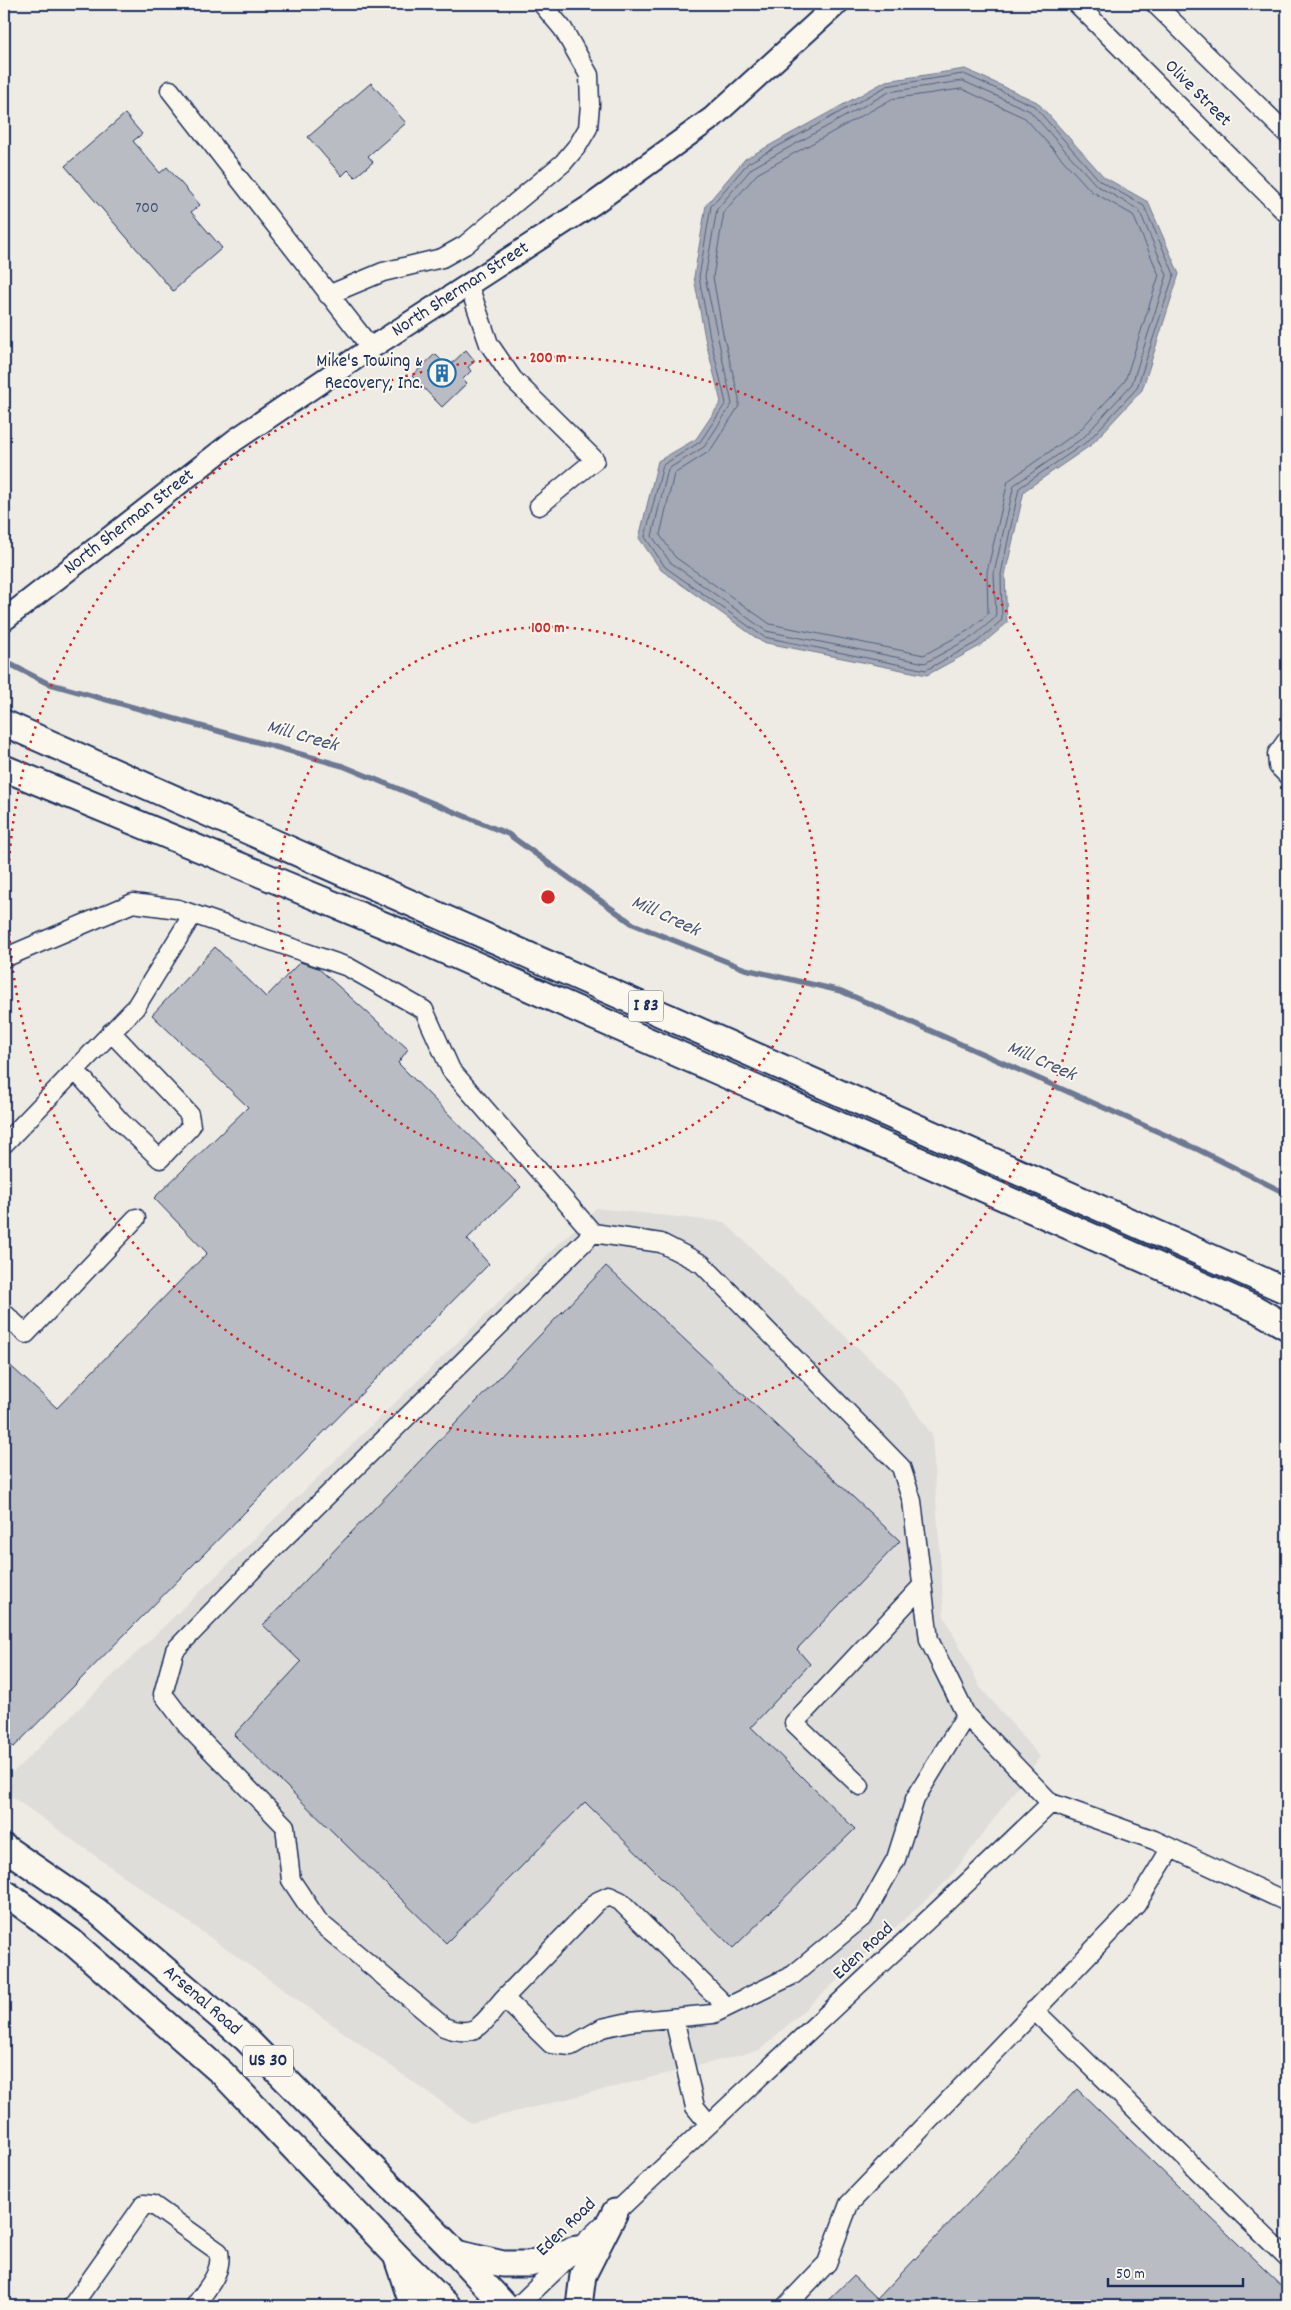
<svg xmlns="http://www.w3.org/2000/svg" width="1291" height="2310" viewBox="0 0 1291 2310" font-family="Dekko,sans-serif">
<rect width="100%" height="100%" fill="#eeebe4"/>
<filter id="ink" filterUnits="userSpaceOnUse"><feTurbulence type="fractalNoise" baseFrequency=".02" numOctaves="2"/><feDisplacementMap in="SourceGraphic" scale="10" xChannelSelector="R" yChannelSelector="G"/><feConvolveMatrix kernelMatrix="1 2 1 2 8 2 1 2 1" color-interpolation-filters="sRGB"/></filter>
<g filter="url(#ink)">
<path fill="#deddda" d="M596 1208 724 1222 897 1385 932 1435 944 1616 980 1687 1040 1757 949 1879 760 2050 471 2123 4 1791V1781Z"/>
<path fill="#a3a8b4" stroke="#6d7892" d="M965 69 1037 102 1104 177 1148 202 1179 274 1142 390 1091 445 1024 491 1005 575 1007 623 980 646 927 675 762 642 661 570 639 538 658 461 696 439 721 402 705 338 694 277 706 205 745 159 886 81Z"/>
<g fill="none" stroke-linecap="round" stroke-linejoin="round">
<path stroke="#515f80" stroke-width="1" d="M964 74 1034 106 1100 181 1144 206 1174 274 1137 388 1088 441 1019 488 1001 574 1002 620 977 642 926 670 764 637 665 567 645 537 663 465 700 442 726 403 710 337 699 277 711 206 748 163 887 86Z
M963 81 1030 111 1096 185 1139 210 1167 275 1132 384 1084 437 1014 485 994 573 996 617 974 636 925 663 766 631 670 562 652 536 668 469 704 447 732 404 705 277 717 209 752 168 889 92Z
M962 89 1025 118 1091 191 1133 215 1159 275 1125 381 1079 431 1008 481 987 572 988 614 969 630 924 655 770 624 675 557 660 535 674 474 710 451 739 406V398L723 334 713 277 724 212 757 174 892 99Z"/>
<path stroke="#6d7892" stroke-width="5.5" d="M4 661 47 683 343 766 508 834 633 924 745 969 841 991 1197 1149 1287 1194"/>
</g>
<path fill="#b9bcc3" stroke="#1b2f5e" d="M371 83 406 123 368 156 373 162 355 177 348 170 342 176 308 137Z
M125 114 142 134 133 141 160 173 167 167 200 205 191 212 222 248 173 291 65 166Z
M466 350 475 361 468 367 471 371 463 379 467 383 442 407 412 376 435 354 448 367Z
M215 947 266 997 300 962 318 968 408 1049 398 1063 521 1187 467 1239 489 1264 14 1747 4 1742V1360L57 1408 207 1253 154 1198 248 1107 152 1015Z
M606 1266 900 1541 797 1649 810 1664 751 1727 855 1829 733 1948 585 1802 446 1943 234 1735 301 1662 263 1625Z
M1077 2089 1287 2291V2306H822L853 2276 877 2299Z"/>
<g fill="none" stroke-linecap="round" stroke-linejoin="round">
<g stroke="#1b2f5e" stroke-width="21">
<path id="minor" d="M1077 4 1287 214
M1155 4 1287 134
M170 90 371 348
M469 286 489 344 513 379 595 460 539 506
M328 295 383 272 442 258 465 245 563 163 578 145 588 128 590 105 589 75 563 29 542 4
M1287 740 1277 754 1278 766 1287 775
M4 958 133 903 178 909 348 967 424 1010 451 1070 593 1233 661 1243 702 1264 901 1467 912 1501 929 1640 966 1715 1051 1803 1154 1840 1287 1902
M75 1070 120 1121 160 1159 191 1126 189 1114 111 1032
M4 1144 135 1008 193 914
M4 1313 26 1334 136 1218
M860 1786 794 1723 922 1586
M504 1998C483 2022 478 2040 444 2027L319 1922 291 1880 285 1826 188 1727 163 1694 175 1650 268 1554 593 1233
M727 2007 620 1901 609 1896 598 1901 504 1998 551 2044 571 2046 602 2028 629 2022 713 2014 793 1975 864 1916 896 1859 915 1799 966 1715
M1034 2010 1287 2258
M674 2018 695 2107 709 2124
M72 2306 144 2204 153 2205 219 2252C223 2273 206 2289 195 2306
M518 2306C693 2136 875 1972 1051 1803
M786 2306 827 2263 849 2204 1136 1905 1171 1848"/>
</g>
<g stroke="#1b2f5e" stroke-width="25">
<g id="major">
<path id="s1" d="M4 620 235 440 371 348 593 204 712 118 837 4"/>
</g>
</g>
<g stroke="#1b2f5e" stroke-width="29">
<g id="highway">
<path d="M4 723 1287 1291"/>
<path d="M4 768 420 940 1256 1309 1287 1327"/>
<path id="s2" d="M4 1847 97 1911 246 2039 456 2253 505 2306"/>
<path d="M4 1892 71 1941 222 2073 397 2256 448 2306"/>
<path d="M456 2253 503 2264H529L576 2249"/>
<path d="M397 2258 413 2306"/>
<path d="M579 2306 583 2275 615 2212"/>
</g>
</g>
<use href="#minor" stroke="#fbf7ec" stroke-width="18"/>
<use href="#major" stroke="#fbf7ec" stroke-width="21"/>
<use href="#highway" stroke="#fbf7ec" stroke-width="25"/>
</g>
</g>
<g fill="none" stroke="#d62828" stroke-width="2.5" stroke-dasharray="2.5 5">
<circle cx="548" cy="897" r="270"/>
<circle cx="548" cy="897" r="540"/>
</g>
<defs>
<g id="building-ring" transform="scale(1.4375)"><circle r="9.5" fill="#fbf7ec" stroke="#1f6fb2" stroke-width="1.5"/><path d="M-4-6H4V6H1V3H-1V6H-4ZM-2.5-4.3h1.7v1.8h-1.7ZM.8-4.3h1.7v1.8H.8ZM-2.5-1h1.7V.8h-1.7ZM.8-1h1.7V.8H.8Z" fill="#1f6fb2"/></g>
</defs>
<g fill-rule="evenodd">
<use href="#building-ring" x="442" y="373"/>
</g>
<g text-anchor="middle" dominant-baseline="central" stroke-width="4" stroke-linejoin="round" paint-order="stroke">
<g font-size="16" fill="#425277">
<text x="147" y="208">700</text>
</g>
<g fill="#fbf7ec" stroke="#5e6b89" stroke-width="1">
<rect x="628.5" y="990.5" width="35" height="31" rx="4"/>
<rect x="243" y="2045.5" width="50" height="31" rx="4"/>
</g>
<g font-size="18" font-weight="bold" fill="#1b2f5e">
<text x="646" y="1006">I 83</text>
<text x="268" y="2061">US 30</text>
</g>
<g font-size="19" fill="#1b2f5e" stroke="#fbf7ec">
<text transform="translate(1197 94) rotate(45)">Olive Street</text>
<text stroke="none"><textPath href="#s1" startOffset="564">North Sherman Street</textPath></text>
<text stroke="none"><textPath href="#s1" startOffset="159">North Sherman Street</textPath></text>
<text transform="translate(864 1952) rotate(-43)">Eden Road</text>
<text stroke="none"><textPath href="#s2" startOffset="251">Arsenal Road</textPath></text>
<text transform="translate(567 2228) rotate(-44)">Eden Road</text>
</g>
<g font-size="19" fill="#1b2f5e" stroke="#fbf7ec" text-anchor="end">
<text x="423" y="362">Mike's Towing &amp;<tspan x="423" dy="22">Recovery, Inc.</tspan></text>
</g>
<g font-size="20" font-style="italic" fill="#445378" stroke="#fbf7ec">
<text transform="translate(302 737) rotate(16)">Mill Creek</text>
<text transform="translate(665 917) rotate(25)">Mill Creek</text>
<text transform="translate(1041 1062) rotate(24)">Mill Creek</text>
</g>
</g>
<circle cx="548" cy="897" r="8" fill="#d62828" stroke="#fbf7ec" stroke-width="2.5"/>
<g font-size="15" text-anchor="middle" font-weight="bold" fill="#d62828" stroke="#fbf7ec" stroke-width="4" stroke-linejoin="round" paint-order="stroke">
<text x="548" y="362">200 m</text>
<text x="548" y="632">100 m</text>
</g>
<rect width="1291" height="2310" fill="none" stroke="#fbf7ec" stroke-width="20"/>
<rect x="10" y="10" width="1271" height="2290" fill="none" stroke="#1b2f5e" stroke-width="2" filter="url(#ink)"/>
<path d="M1108 2278v8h135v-8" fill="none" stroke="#1b2f5e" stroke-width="2.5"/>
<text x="1116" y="2278" font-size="15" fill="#1b2f5e" stroke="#fbf7ec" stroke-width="4" paint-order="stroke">50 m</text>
</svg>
